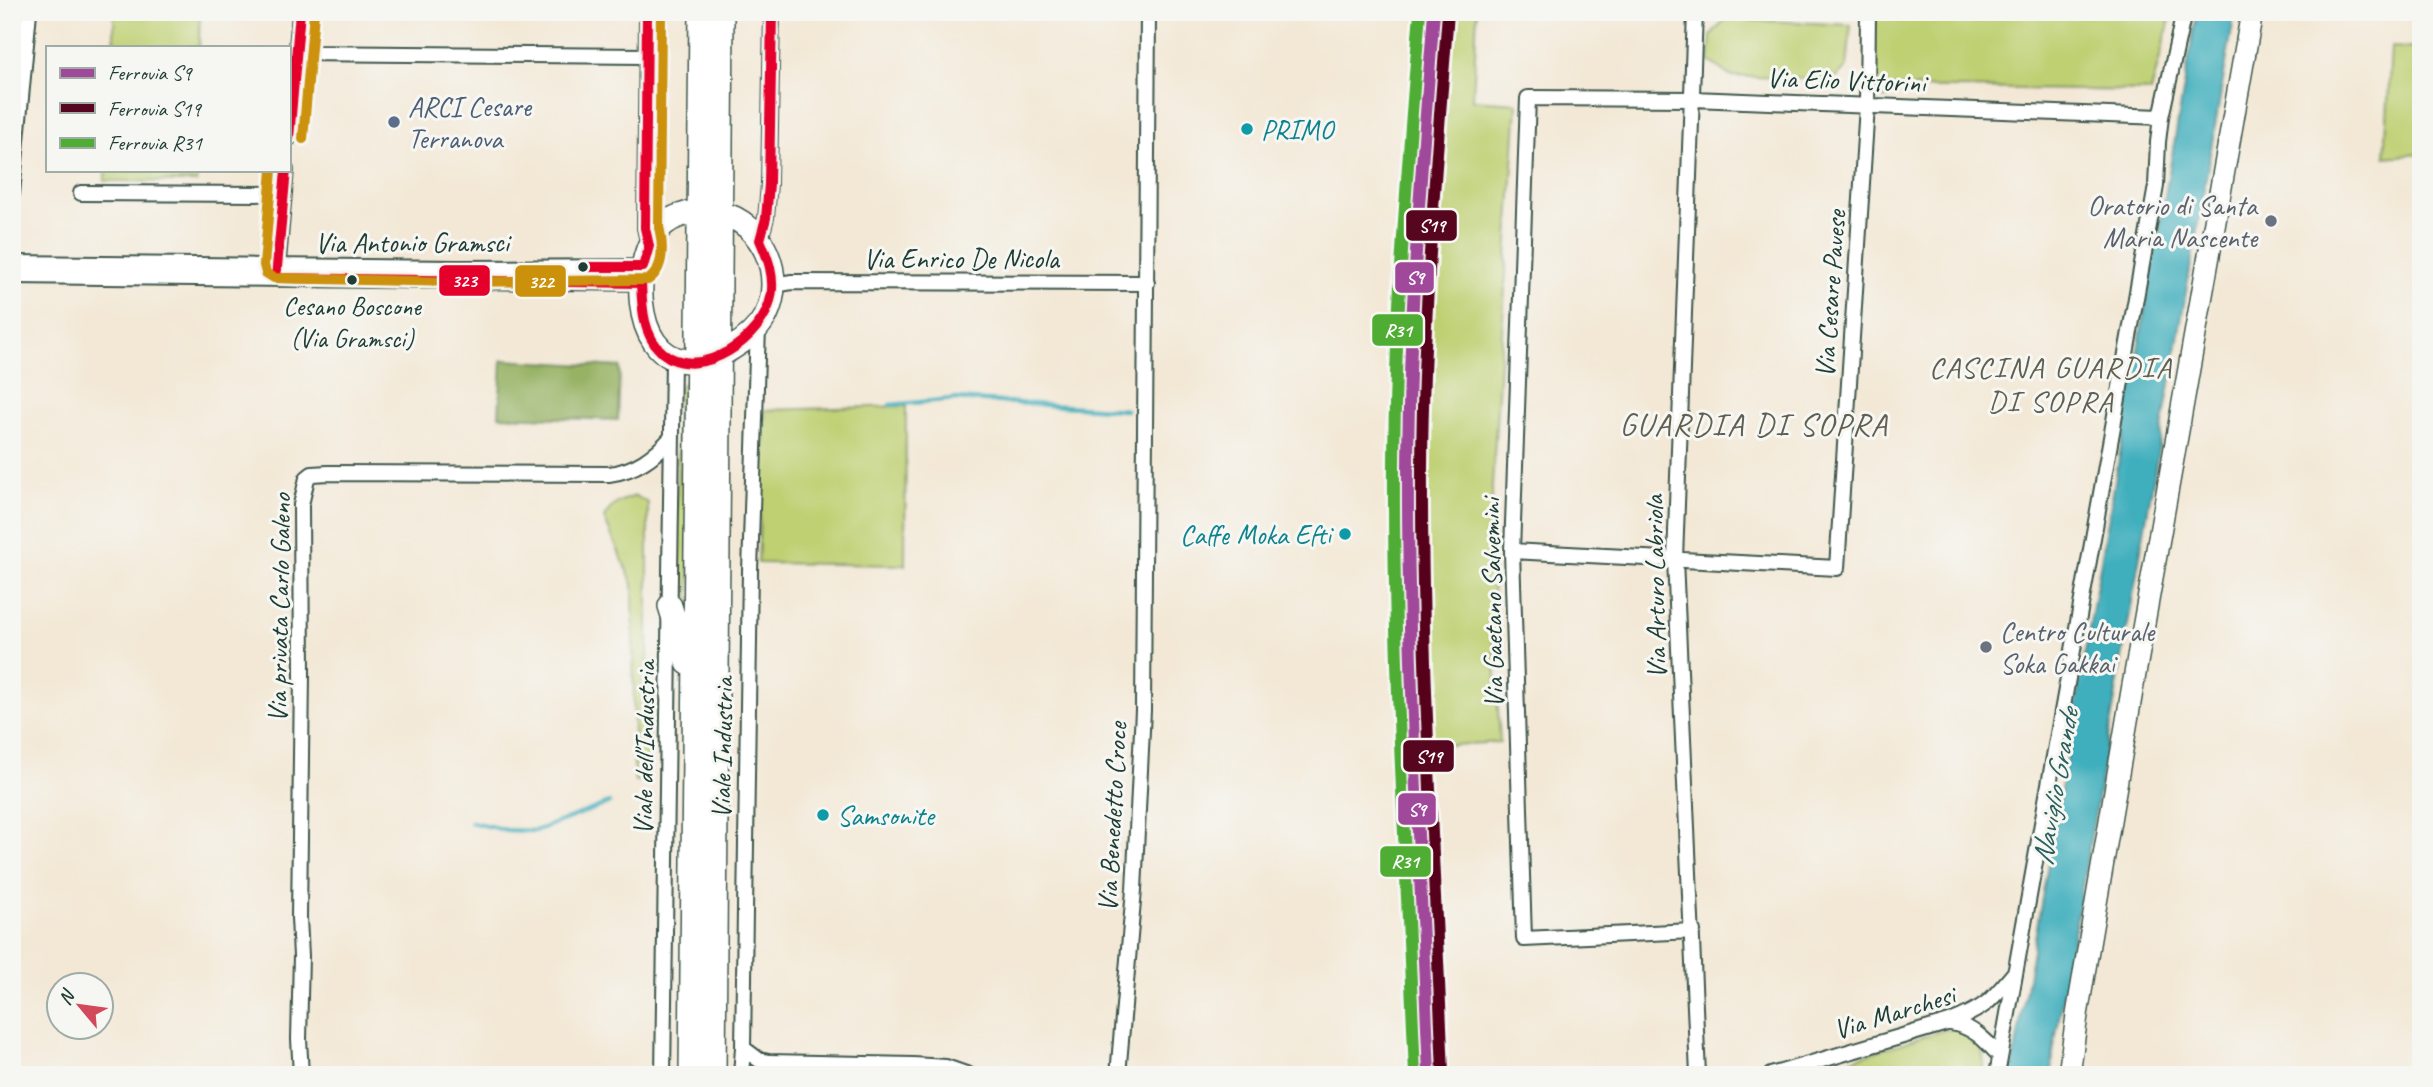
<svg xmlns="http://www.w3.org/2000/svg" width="2433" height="1087" viewBox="0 0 2433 1087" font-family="Caveat,sans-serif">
<rect width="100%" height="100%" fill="#f6f6f2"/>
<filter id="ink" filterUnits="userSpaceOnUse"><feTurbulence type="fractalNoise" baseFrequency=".0143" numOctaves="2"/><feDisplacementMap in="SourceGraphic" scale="14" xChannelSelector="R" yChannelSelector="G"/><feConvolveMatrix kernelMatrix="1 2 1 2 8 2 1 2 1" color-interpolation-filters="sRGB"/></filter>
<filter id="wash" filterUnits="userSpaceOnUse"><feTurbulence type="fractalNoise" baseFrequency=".00686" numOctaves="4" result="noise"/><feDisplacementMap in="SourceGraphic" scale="28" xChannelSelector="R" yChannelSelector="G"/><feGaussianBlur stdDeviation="1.57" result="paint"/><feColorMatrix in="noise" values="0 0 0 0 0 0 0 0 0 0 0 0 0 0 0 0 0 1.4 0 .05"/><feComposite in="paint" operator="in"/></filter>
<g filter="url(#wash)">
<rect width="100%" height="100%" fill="#f3e8d6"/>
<path fill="#bfd073" stroke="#6f8654" stroke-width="2" d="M114 12H200L199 47H114Z
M1449 12H1477L1473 100 1517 103 1492 486 1494 644 1500 742 1423 747 1421 672 1425 668C1423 578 1421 488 1423 398 1426 269 1438 141 1449 12Z
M1872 12H2172L2151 91 1889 87V98H1873Z
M1725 19 1851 25 1847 67 1834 80 1730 76 1709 61 1711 36Z
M2391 47 2421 49V154L2385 157Z
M105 170H197V182L105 181Z
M688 383 690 631 676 579 678 390 682 384Z
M906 406 905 565 758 563 765 410Z
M636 496 648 503V781H635L634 776 633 584 604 518C611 504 621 500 636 496Z
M1957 1029C1977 1040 1989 1050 1981 1075H1803L1943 1030Z"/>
<path fill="#97b265" stroke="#5b784c" stroke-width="2" d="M502 360 620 367 618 420 499 416Z"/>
<path fill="#41afbd" stroke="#307678" stroke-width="2" d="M2197 12H2235L2053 1053 2052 1075H2011Z"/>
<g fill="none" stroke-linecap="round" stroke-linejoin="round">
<path stroke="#41afbd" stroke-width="4.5" d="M890 405 954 399 1126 410
M471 822 506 830 535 831 609 803"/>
</g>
</g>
<g filter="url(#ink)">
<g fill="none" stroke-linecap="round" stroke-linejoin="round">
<g stroke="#3f574c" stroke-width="18">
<path id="minor" d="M647 12 645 228 649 246
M1695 12 1675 559 1698 1075
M297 53 646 56
M289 138 300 12
M81 193 284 194
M12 194 29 12
M760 240 766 218 769 184 772 12
M12 263 457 268 643 267
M277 273 286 170
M12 276 641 283
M774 285 792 282 1147 283
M1512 551 1837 568 1867 106 1868 12
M1693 931 1524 939 1512 551 1528 98 1693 99 2161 117
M1951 1023C1974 1027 1985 1040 2000 1056
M743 1048 759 1060 769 1062 913 1065 946 1067 969 1075
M301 1075 299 1039 301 956 299 918 302 675 301 505 307 478 312 474 328 473 609 474C635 471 654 457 672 437
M663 1075 673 359
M741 1075 743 1048 750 571 758 327
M1118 1075 1134 890 1143 710 1148 12
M1771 1075 1950 1022C1986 1008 1991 1001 2015 972
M1997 1075 2156 186 2158 142 2161 117 2184 12"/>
</g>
<g stroke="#3f574c" stroke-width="24">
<path id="secondary" d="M2069 1075 2077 1015 2132 691 2252 12"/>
</g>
<g stroke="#3f574c" stroke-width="26">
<path id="primary" d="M699 211C705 212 713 211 720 213 764 223 785 276 766 315 758 330 746 340 732 348 719 357 703 363 687 361 630 357 630 254 664 224 674 216 686 213 699 211Z
M670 606 688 663
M691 1075 701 12
M714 1075 722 12"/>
</g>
<use href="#minor" stroke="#fff" stroke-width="14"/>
<use href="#secondary" stroke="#fff" stroke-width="21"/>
<use href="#primary" stroke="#fff" stroke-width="23"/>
<g stroke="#f6f6f2" stroke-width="16">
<path id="bus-1" d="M289 138 300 12
M286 170 276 278 641 283C642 307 643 337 663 353 700 383 764 337 771 297 775 277 768 258 760 240L766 218 769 184 772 12
M583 267H643L649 246 645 228 647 12"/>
</g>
<g stroke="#f6f6f2" stroke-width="16">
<path id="bus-2" d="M303 139 314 13
M272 170 264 265 266 273 274 278 457 282 648 280C665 268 663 244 659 227L661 12"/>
</g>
<use href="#bus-1" stroke="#e4002b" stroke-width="10"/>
<use href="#bus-2" stroke="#cc910a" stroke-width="10"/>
<g stroke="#f6f6f2" stroke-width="18">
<path id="rail-1" d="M1429 1075C1421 872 1407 669 1408 466 1409 314 1422 163 1434 12"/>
</g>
<g stroke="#f6f6f2" stroke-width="18">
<path id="rail-2" d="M1443 1074C1435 872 1421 669 1422 466 1423 315 1436 164 1448 13"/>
</g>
<g stroke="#f6f6f2" stroke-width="18">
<path id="rail-3" d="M1415 1075C1407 872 1393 669 1394 466 1395 314 1408 163 1420 12"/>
</g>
<use href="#rail-1" stroke="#a0499a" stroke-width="12"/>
<use href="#rail-2" stroke="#56061f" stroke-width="12"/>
<use href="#rail-3" stroke="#50ad34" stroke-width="12"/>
</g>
</g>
<circle fill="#5c6f8a" stroke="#f6f6f2" stroke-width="2.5" cx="394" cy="122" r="7"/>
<g fill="#0f9aa8" stroke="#f6f6f2" stroke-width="2.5">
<circle cx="1247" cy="129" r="7"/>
<circle cx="1345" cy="534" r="7"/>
<circle cx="823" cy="815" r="7"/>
</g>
<g fill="#6b7280" stroke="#f6f6f2" stroke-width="2.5">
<circle cx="2271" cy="221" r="7"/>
<circle cx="1986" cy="647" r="7"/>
</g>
<g fill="#1f3d34" stroke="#f6f6f2" stroke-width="2.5">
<circle cx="583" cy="267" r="6"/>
<circle cx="352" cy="280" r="6"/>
</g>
<g text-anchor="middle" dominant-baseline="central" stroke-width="6" stroke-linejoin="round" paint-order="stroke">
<g font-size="26" fill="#1f3d34" stroke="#f6f6f2">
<text x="352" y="306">Cesano Boscone<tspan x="352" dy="32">(Via Gramsci)</tspan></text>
</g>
<g font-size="28" fill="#1f3d34" stroke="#f6f6f2">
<text transform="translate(1846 80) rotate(2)">Via Elio Vittorini</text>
<text x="412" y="242">Via Antonio Gramsci</text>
<text x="961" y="258">Via Enrico De Nicola</text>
<text transform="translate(1830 294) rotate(-86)">Via Cesare Pavese</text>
<text transform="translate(1655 587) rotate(-91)">Via Arturo Labriola</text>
<text transform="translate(1492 603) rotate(-91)">Via Gaetano Salvemini</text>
<text transform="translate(279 608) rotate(-89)">Via privata Carlo Galeno</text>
<text transform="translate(644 748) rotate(-89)">Viale dell'Industria</text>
<text transform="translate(722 748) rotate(-89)">Viale Industria</text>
<text transform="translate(1112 817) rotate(-87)">Via Benedetto Croce</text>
<text transform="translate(1894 1012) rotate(-17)">Via Marchesi</text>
</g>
<g font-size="28" fill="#4e5e75" stroke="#f6f6f2" text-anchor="start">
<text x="408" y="106">ARCI Cesare<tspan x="408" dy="32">Terranova</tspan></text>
</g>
<g font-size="28" fill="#0d838f" stroke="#f6f6f2" text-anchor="start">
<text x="1261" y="129">PRIMO</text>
<text x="1331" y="534" text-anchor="end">Caffe Moka Efti</text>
<text x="837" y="815">Samsonite</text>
</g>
<g font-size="28" fill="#5b616d" stroke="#f6f6f2" text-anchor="end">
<text x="2257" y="205">Oratorio di Santa<tspan x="2257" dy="32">Maria Nascente</tspan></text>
<text x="2000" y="631" text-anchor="start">Centro Culturale<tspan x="2000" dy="32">Soka Gakkai</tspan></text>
</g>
<g font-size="30" letter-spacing="2" fill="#615f50" stroke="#f6f6f2">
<text x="2051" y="367">CASCINA GUARDIA<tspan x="2051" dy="34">DI SOPRA</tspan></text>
</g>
<g font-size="30" font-style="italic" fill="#295f5d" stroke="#f6f6f2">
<text transform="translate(2055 787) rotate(-80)">Naviglio Grande</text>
</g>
<g font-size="32" letter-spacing="2" fill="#615f50" stroke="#f6f6f2">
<text x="1754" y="424">GUARDIA DI SOPRA</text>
</g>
</g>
<g stroke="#f6f6f2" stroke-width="2.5">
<rect x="1405" y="209" width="53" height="33" rx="7" fill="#56061f"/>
<rect x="1394" y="261" width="41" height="33" rx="7" fill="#a0499a"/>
<rect x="438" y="264" width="53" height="33" rx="7" fill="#e4002b"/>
<rect x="514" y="264" width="53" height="34" rx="7" fill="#cc910a"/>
<rect x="1371" y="313" width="53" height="34" rx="7" fill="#50ad34"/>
<rect x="1402" y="739" width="53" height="34" rx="7" fill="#56061f"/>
<rect x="1397" y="792" width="40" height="34" rx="7" fill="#a0499a"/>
<rect x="1379" y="845" width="53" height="33" rx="7" fill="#50ad34"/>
</g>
<g font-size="19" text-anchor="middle" font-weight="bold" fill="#fff">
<text x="1432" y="232">S19</text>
<text x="1415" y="284">S9</text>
<text x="464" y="287">323</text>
<text x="541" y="288">322</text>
<text x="1398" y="337">R31</text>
<text x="1429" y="763">S19</text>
<text x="1417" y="816">S9</text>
<text x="1405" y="868">R31</text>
</g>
<rect width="2433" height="1087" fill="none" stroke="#f6f6f2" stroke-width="42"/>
<rect x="46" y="46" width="245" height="126" fill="#f6f6f2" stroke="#a0aca6" stroke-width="2"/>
<rect x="60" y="68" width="35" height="10" fill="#a0499a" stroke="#a0aca6" stroke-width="2"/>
<text x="108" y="80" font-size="21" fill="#1f3d34">Ferrovia S9</text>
<rect x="60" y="103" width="35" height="10" fill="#56061f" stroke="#a0aca6" stroke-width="2"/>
<text x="108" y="116" font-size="21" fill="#1f3d34">Ferrovia S19</text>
<rect x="60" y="138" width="35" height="10" fill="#50ad34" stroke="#a0aca6" stroke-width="2"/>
<text x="108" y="150" font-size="21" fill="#1f3d34">Ferrovia R31</text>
<g transform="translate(80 1006) rotate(299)"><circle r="33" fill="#f6f6f2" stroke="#a0aca6" stroke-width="2"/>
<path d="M0-5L12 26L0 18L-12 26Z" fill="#d1495b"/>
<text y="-10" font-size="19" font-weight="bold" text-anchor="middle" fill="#1f3d34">N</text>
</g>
</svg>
